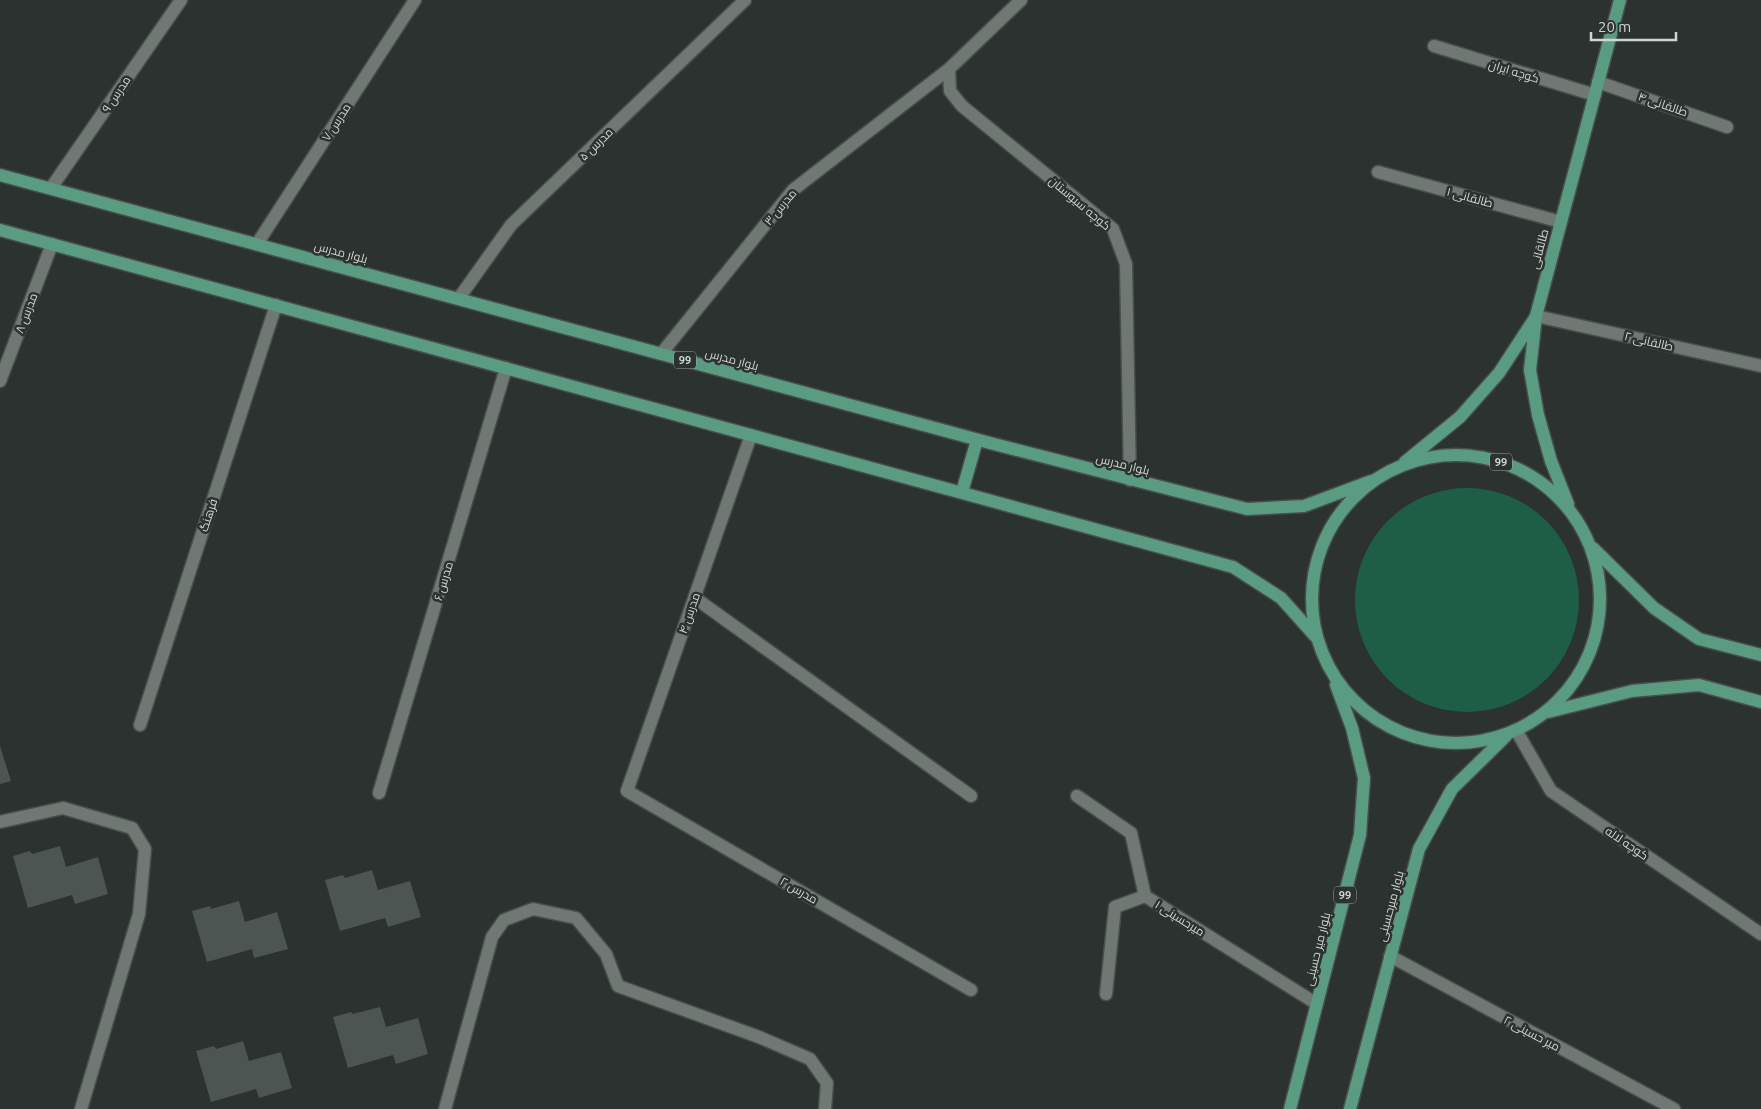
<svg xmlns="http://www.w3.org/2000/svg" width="1761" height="1109" viewBox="0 0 1761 1109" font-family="Ubuntu,Cairo,sans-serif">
<rect width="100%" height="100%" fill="#2b322f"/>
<path fill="#1f5e46" d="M1355 600a112 112 0 1 1 224 0a112 112 0 1 1-224 0Z"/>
<path fill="#4c5551" d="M0 746 11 781 0 784Z
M60 846 66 867 98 857 108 894 75 904 72 895 28 908 13 856 30 851 32 854Z
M372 870 378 890 410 881 421 917 388 927 385 918 340 931 325 880 343 875 345 878Z
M239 901 245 922 277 912 288 949 254 958 252 949 207 962 192 911 210 906 211 909Z
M380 1007 386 1027 418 1018 428 1054 396 1064 393 1055 348 1068 333 1017 351 1012 353 1014Z
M243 1041 249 1061 281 1052 292 1088 259 1098 256 1089 211 1102 196 1051 214 1046 216 1049Z"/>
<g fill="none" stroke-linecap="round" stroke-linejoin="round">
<g stroke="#484e4b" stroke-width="15">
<path id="minor" d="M1021 0 949 69 950 91 962 106 1113 229 1126 264 1130 480
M1434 46 1595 95
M1598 82 1727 127
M1378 172 1561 222
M51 188 181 0
M257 244 415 0
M459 298 511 225 745 0
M1536 316 1761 366
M661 354 793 190 949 69
M0 381 52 244
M751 435 627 791 971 990
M695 598 971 796
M140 725 276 305
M1516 730 1551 791 1761 934
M379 793 506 368
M1077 796 1131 833 1145 896
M0 822 63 808 132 828 145 849 139 914 81 1109
M1390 956 1674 1109
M1106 994 1115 907 1145 896 1317 1004
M445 1109 492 937 504 920 533 909 576 918 606 954 618 986 759 1037 810 1059 827 1083 825 1109"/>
</g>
<g stroke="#484e4b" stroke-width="15">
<path id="major" d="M0 175 990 443 1247 509 1304 506 1371 481
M0 230 1233 567 1281 598 1315 636
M1312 599a144 144 0 1 1 288 0a144 144 0 1 1-288 0Z
M1405 462 1460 417 1499 373 1535 318
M962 492 977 440
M1568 504 1551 461 1538 415 1530 370 1536 316 1620 0
M1593 548 1654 608 1699 639 1761 655
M1548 712 1632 691 1699 685 1761 702
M1290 1109 1360 835 1364 778 1352 728 1336 685
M1350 1109 1419 849 1452 789 1506 736"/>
</g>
<use href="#minor" stroke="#6f7873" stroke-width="12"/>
<use href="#major" stroke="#5a9c82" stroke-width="12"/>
</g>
<g text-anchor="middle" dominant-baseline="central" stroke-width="5" stroke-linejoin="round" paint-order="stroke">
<g fill="#2b322f" stroke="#9ea4a1" stroke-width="1">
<rect x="674" y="351.5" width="22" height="17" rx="4"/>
<rect x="1490" y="453.5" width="22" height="17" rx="4"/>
<rect x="1334" y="886.5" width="22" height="17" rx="4"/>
</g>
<g font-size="11" font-weight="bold" fill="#d0d5d2">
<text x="685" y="360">99</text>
<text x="1501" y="462">99</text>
<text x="1345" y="895">99</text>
</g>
<g font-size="12" fill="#d0d5d2" stroke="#2b322f">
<text transform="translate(1514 71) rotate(17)">کوچه ایران</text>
<text transform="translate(116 94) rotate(-56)">مدرس ۹</text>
<text transform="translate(1663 104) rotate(19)">طالقانی ۴</text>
<text transform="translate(336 122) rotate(-57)">مدرس ۷</text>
<text transform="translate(596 144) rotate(-44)">مدرس ۵</text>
<text transform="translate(1470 197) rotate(15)">طالقانی ۱</text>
<text transform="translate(1080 203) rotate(40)">کوچه سیوستان</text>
<text transform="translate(780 207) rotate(-50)">مدرس ۳</text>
<text transform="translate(1539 249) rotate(-75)">طالقانی</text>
<text transform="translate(341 252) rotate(15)">بلوار مدرس</text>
<text transform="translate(26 313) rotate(-69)">مدرس ۸</text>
<text transform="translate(1649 341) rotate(13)">طالقانی ۲</text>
<text transform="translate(732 359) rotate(15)">بلوار مدرس</text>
<text transform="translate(1123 464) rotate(14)">بلوار مدرس</text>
<text transform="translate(208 515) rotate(-72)">فرهنگ</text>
<text transform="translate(443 581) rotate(-73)">مدرس ۶</text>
<text transform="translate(689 613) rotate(-71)">مدرس ۴</text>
<text transform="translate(1627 843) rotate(34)">کوچه لاله</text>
<text transform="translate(799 890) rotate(30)">مدرس ۲</text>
<text transform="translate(1390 906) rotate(-75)">بلوار میرحسینی</text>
<text transform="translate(1180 918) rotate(32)">میرحسینی ۱</text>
<text transform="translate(1317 949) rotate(-76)">بلوار میر حسینی</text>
<text transform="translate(1532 1033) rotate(28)">میر حسینی ۲</text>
</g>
</g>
<path d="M1591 32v8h85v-8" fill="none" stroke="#d0d5d2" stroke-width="2.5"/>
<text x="1598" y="32" font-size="15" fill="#d0d5d2" stroke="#2b322f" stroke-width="4" paint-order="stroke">20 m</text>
</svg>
